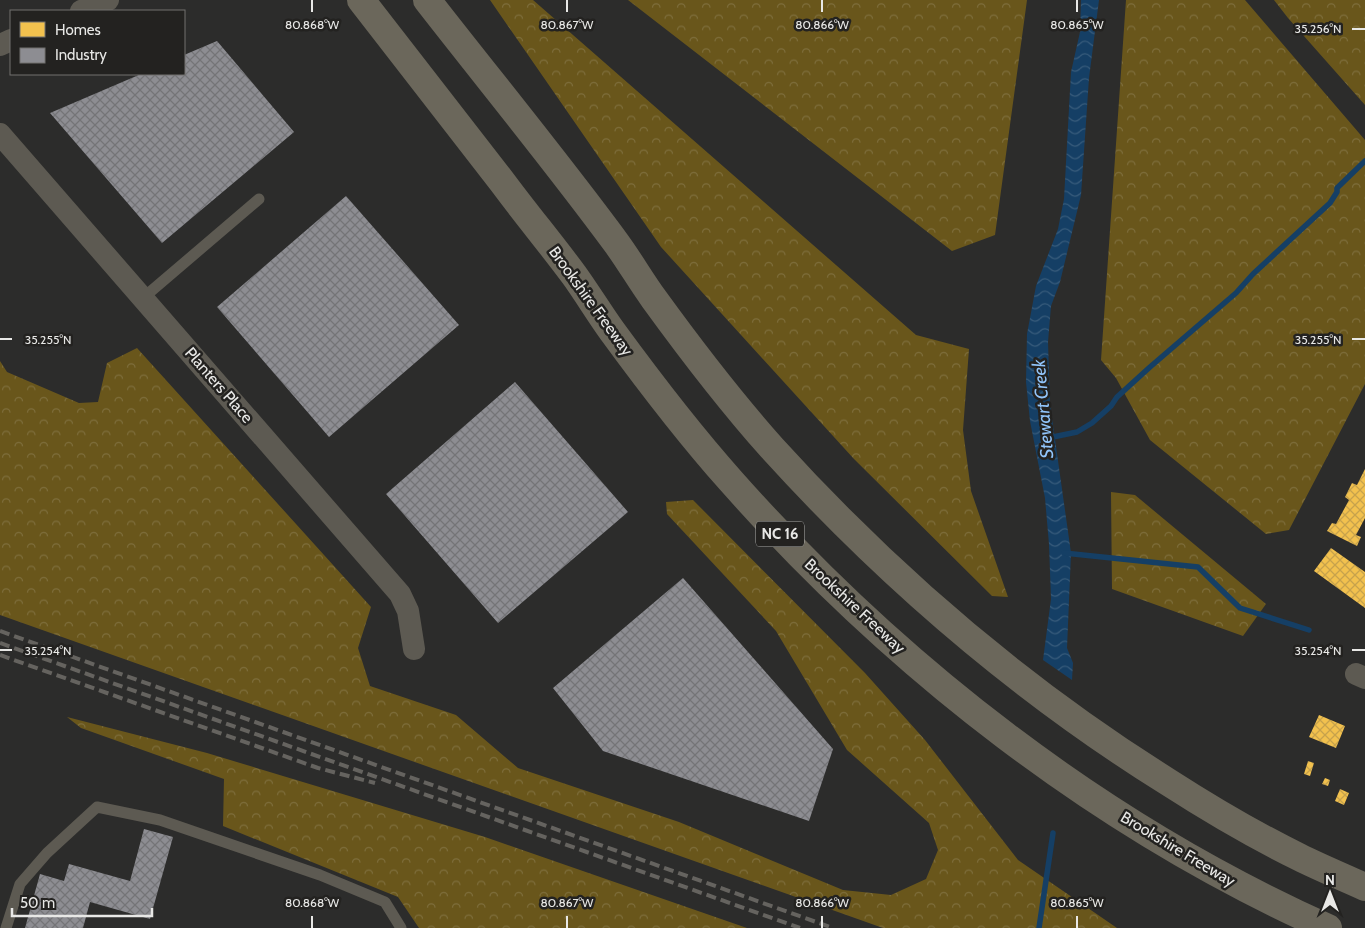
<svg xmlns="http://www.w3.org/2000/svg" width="1365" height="928" viewBox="0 0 1365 928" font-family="Cabin,sans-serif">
<defs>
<pattern id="forest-crowns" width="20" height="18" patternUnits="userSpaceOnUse" patternTransform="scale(1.25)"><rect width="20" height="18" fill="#69561b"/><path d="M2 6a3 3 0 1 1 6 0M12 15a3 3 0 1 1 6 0" fill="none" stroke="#7e6e3c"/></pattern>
<pattern id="water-waves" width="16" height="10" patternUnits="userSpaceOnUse" patternTransform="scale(1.25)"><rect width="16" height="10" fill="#153f65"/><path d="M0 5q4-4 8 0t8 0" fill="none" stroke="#375b7b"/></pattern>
<pattern id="homes-cross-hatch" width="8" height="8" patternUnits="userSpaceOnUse" patternTransform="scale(1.25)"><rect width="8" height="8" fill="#f2c14e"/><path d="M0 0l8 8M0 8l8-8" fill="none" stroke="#c7a24c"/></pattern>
<pattern id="industry-cross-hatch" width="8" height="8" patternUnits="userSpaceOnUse" patternTransform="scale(1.25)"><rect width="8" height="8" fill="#8d8d92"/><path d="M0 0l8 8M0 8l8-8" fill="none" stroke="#747477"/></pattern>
</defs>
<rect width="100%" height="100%" fill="#2c2c2b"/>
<path fill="url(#forest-crowns)" d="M490 0H533L916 335 969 349 963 430 971 491 1008 597 992 596 854 459 661 247Z
M628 0H1027L995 235 952 251Z
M1126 0H1245L1365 140V384L1289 530 1266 534 1150 440 1116 378 1101 360Z
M1274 0H1365V105L1288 18Z
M137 348 371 607 358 648 370 686 456 715 518 768 679 822 843 890 891 895 926 879 938 850 929 823 847 750 776 631 667 514 666 502 693 500 865 673 925 740 1018 860 1117 928H883L0 615V361L7 372 79 403 98 402 107 363Z
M1111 492 1135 495 1266 604 1243 636 1112 589Z
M67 717 207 753 485 837 747 928H419L398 897 223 826 224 779 81 728Z"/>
<path fill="url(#water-waves)" d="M1081 0H1099L1089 78 1081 195 1060 282 1051 306 1048 342 1050 404 1071 553 1067 648 1073 663 1072 680 1043 660 1051 599 1049 544 1045 498 1030 421 1026 382 1027 334 1036 286 1058 229 1064 199 1071 72 1080 32Z"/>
<path fill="url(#homes-cross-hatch)" d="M1365 469V518L1356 535 1361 537 1357 546 1327 531 1332 523 1336 524 1349 500 1345 497 1352 483 1357 485Z
M1331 548 1365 572V608L1314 571Z
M1319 715 1345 726 1336 748 1309 737Z
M1308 761 1314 763 1310 776 1304 774Z
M1325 778 1330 780 1328 786 1322 784Z
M1340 789 1349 793 1344 805 1335 801Z"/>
<path fill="url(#industry-cross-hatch)" d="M217 41 294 132 162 243 50 113 141 74H184V55Z
M346 196 459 325 329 437 217 307Z
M515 382 628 512 498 623 386 494Z
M683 578 833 749 809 821 603 751 553 688Z
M144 829 173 837 150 919 90 902 83 928H25L40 874 64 881 69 864 130 881Z"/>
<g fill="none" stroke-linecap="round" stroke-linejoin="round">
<path stroke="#153f65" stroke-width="5.5" d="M1048 438 1077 432 1092 423 1111 406 1117 397 1150 367 1236 293 1253 274 1330 203 1337 192V188L1365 161
M1064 553 1198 567 1240 608 1309 630
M1039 928 1053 833"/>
<path stroke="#5d5a52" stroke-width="11" d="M143 298 259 199
M6 928 20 884 47 853 97 807 160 820 320 875 385 902 401 928"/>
<path stroke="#5d5a52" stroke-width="22" d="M81 11 108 0
M0 45 11 40
M0 134 400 594 408 611 414 649
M1356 674 1365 678"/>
<path stroke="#6b675b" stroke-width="28" d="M361 0C408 61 455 122 503 183 526 214 551 244 574 275 587 293 599 313 612 331 650 383 689 434 731 481 896 667 1100 826 1328 928
M427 0C490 81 556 161 617 244 630 262 641 281 654 299 691 350 730 401 772 448 889 577 1021 690 1168 782 1210 809 1254 835 1299 857 1321 868 1343 877 1365 887"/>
<path stroke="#65635f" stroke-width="4" stroke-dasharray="10 5" stroke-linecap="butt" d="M0 631 833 928
M0 643 800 928
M0 655 318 768 375 783"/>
</g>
<path fill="none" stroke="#e8e8e6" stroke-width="2" d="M312 0V12M567 0V12M822 0V12M1077 0V12M1352 29H1365M0 339H12M1352 339H1365M0 650H12M1352 650H1365M312 916V928M567 916V928M822 916V928M1077 916V928"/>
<g text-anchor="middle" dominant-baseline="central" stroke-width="5" stroke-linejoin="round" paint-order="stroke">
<rect fill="#232220" stroke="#adadab" stroke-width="1" x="756" y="521.5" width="48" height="25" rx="4"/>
<g font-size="15" font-weight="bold" fill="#e8e8e6">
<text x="780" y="534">NC 16</text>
</g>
<g font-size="16" fill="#e8e8e6" stroke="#232220">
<text transform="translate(591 301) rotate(54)">Brookshire Freeway</text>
<text transform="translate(219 385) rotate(49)">Planters Place</text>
<text transform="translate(855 606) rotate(43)">Brookshire Freeway</text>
<text transform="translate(1178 849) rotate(31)">Brookshire Freeway</text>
</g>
<g font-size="18" font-style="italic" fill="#91c5fb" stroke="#232220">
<text transform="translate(1043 409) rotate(-95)">Stewart Creek</text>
</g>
</g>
<g font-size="12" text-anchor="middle" fill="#e8e8e6" stroke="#232220" stroke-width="5" stroke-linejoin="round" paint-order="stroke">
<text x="312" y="29">80.868°W</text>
<text x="567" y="29">80.867°W</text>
<text x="822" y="29">80.866°W</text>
<text x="1077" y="29">80.865°W</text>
<text x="1318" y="33">35.256°N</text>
<text x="48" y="344">35.255°N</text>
<text x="1318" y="344">35.255°N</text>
<text x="48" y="655">35.254°N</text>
<text x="1318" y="655">35.254°N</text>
<text x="312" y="907">80.868°W</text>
<text x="567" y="907">80.867°W</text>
<text x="822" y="907">80.866°W</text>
<text x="1077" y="907">80.865°W</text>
</g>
<rect x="10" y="10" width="175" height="65" fill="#232220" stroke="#72716f"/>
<rect x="20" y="22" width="25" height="15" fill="#f2c14e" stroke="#72716f"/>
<text x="55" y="35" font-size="15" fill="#e8e8e6">Homes</text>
<rect x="20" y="48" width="25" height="15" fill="#8d8d92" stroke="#72716f"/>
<text x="55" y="60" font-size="15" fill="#e8e8e6">Industry</text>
<g transform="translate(1330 893)" stroke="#232220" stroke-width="4" paint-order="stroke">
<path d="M0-4L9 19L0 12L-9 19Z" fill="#e8e8e6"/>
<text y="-8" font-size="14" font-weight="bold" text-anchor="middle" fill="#e8e8e6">N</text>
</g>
<path d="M12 908v8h140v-8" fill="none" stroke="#e8e8e6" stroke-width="2.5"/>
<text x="20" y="908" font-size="15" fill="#e8e8e6" stroke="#232220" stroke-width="4" paint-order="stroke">50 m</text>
</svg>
